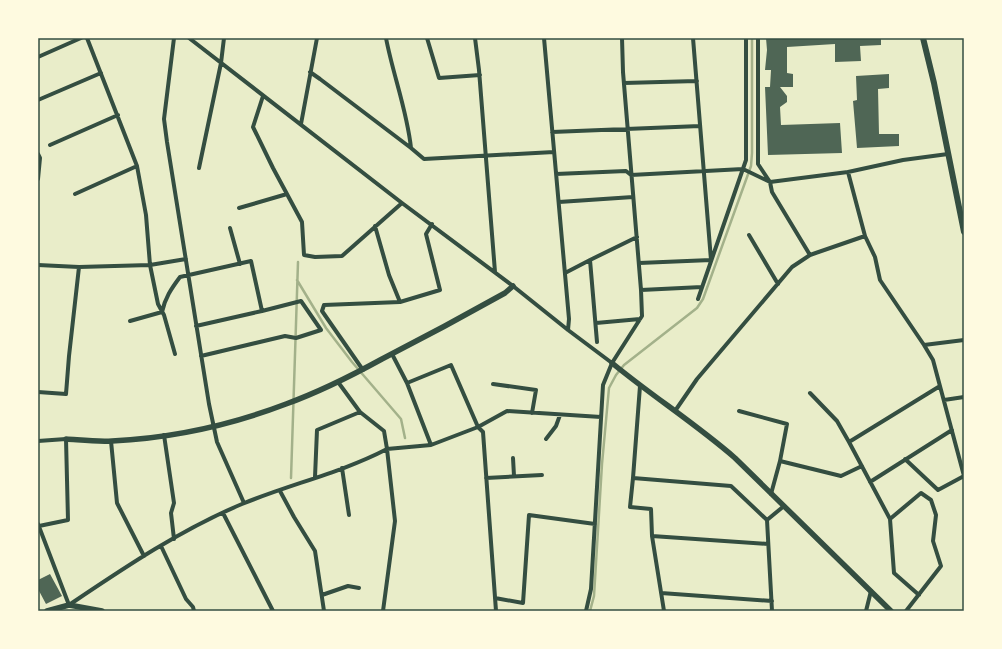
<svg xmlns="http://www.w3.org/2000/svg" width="1002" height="649" viewBox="0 0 1002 649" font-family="'Varela Round',sans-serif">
<rect width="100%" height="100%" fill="#e9edc9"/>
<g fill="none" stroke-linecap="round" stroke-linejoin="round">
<path stroke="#a3b18a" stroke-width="2.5" d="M297 280 326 328 352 362 401 419 405 438
M291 478 298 262
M590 611 594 596 602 464 609 388 616 375 624 365 697 308 703 299 751 166 752 153V38"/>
</g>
<path fill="#4f6655" d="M766 38H881V45L860 46 861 61 835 62V44L787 47V73L793 74V87H780L787 96V102L780 107 781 125 840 123 842 153 768 155 765 87H770L771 70H765L767 50Z
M889 74V88L878 89 879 134H899V146L857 148 853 101 857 100 856 76Z
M50 574 62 596 46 604 38 589V580Z"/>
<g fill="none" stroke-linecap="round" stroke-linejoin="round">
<path stroke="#344e41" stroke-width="4" d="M87 38 137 166 146 215 150 265 158 304 164 315 175 354
M174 38 164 119 167 142 209 404 217 442 244 503
M189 38 402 203 513 286 568 330 612 363
M386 38C393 75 407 110 411 148
M427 38 439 78 480 75
M475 38 479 70 495 272
M544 38 569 319 568 330
M758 38V164L770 182 772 192 810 255
M38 57 81 38
M310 72 320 79 411 148 424 159 554 152
M624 83 697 81
M263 96 253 127 273 168 302 222 304 255 315 257 342 256 402 203
M38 100 101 73
M301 124 317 38
M552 132 700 126
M50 145 118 115
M38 154 40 158 38 179
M948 154 903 160 848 172 865 236 875 257 880 280 924 345 964 340
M199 168 221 63 224 38
M556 174 626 171 631 175 743 169 770 182 848 172
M75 194 137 166
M559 202 633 197
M239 208 287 194
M375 226 389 275 400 302 440 290 426 234 432 224
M230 228 240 264
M749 235 778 284
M590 260 637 237
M639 263 711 260 693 38
M38 265 79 267 150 265 186 259
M565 273 590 260 597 342
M641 290 702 287
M698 299 746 160V38
M130 321 162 312C165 298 171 289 180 277L251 261 262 311 196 326
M596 323 640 319
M392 354 407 383
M201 356 285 336 296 338 321 330 301 301 262 311
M363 370 322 311 324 305 400 302
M338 382 360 412
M493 384 536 390 532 413
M640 386 633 478 630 507 651 509 652 536 664 611
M38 392 66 394 69 356 79 267
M810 393 837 421 849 442 890 519 894 573 919 595
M944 400 964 397
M675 411 697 379 792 267 810 255 865 236
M739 411 787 424 780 461 771 494
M164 435 174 503 171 513 174 539
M546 439 556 426 560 415
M38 441 66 439 68 520 39 526
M111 441 117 503 144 556
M849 442 940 386
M431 445 407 383 451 365 478 427 483 432 496 611
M513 458 514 476
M905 459 938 490 964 476 933 360 924 345
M780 461 841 476 862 466
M342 468 349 515
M315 477 317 430 360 412 384 431 387 449 431 445 478 427 507 411 601 417
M486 478 542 475
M633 478 731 486 767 520
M870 482 952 430
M280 491 294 517 315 551 324 611
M223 513 273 611
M890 519 921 493 931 500 936 515 933 541 941 566 906 611
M38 524 69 605C124 568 180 530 242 504 290 484 341 473 387 449L395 521 383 611
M652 536 768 544
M161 546 186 599 193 607 194 611
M661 593 772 601
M322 595 348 586 359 588
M495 598 523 603 529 515 595 524
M586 611 591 589 603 385 612 363 642 316 641 290 623 72 622 38
M772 611 767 520 784 506
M866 611 871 591"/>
<path stroke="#344e41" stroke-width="5.5" d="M612 363C652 396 696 424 735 458L891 611
M66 439C81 440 97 442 112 441 171 438 231 425 286 404 319 392 351 376 382 359 423 338 464 316 505 293L513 286
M47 611 69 605 102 611"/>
<path stroke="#344e41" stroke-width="6" d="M923 38 934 83 964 232"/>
</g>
<rect width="1002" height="649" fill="none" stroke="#fefae0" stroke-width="78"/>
<rect x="39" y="39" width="924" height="571" fill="none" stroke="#344e41" stroke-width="1.5"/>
</svg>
